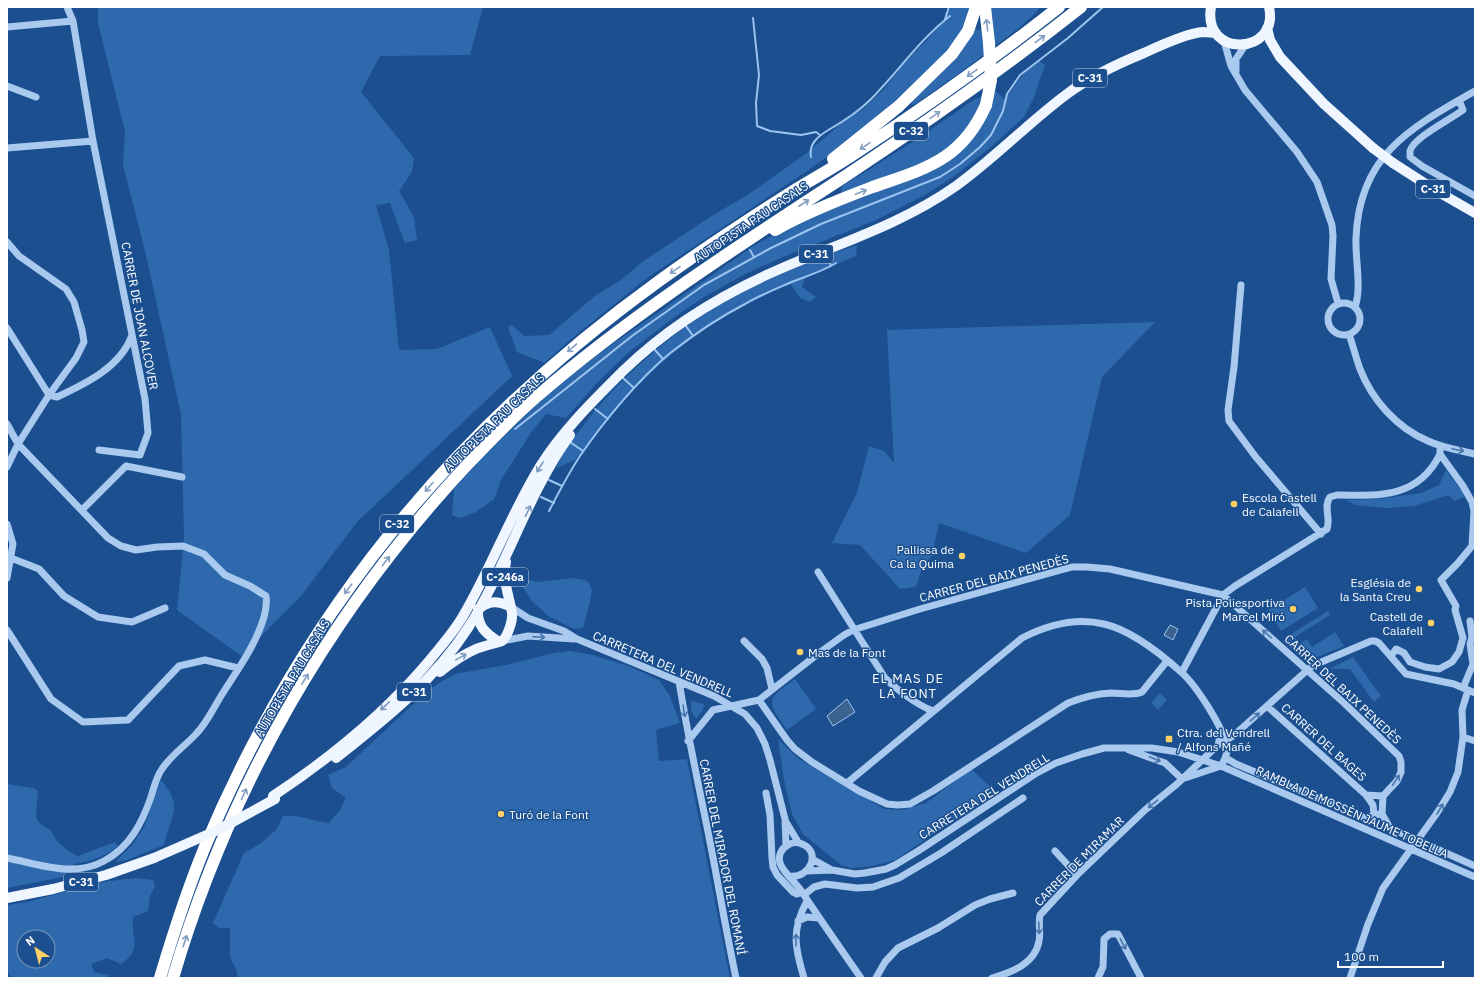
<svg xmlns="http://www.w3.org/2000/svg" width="1482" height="985" viewBox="0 0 1482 985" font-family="'IBM Plex Sans',sans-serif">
<rect width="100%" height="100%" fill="#1b4f8f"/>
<path fill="#2e69ad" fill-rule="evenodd" d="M98 7H483L470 55 380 56 361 92 414 158 412 172 399 191 414 217 417 240 405 243 390 203 376 205 389 250 399 350 437 349 490 327 512 376 357 522 301 596 241 656 177 610 184 538 181 414 145 251 123 165 125 132 98 23Z
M952 7H971L974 29 982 30 993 19 990 7H1040C1031 20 1016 30 1003 40 974 63 944 84 914 105L903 95 838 149 807 171 647 278 577 334 544 363 517 352 508 327 512 325 524 336 549 335 596 295 621 280 642 262 710 217 749 194 807 153 838 126 863 109 883 90 906 61 927 40 945 18Z
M1038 60 1045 65 1034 97 1024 117 991 147 953 177 925 195 874 221 790 254 745 274 704 297 676 316 629 352 597 383 566 418 546 414 530 434 501 480 494 499 476 512 460 518 452 515 454 489 480 460 551 391 604 350 755 245 777 233 840 204 842 186 870 169 914 141 975 99 996 91 1005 100C1015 84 1023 73 1038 60Z
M857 245 856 256 805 278 802 287 816 297 810 302 800 298 790 283 720 318 689 340 661 363 627 397 575 460 556 468C561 460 564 451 569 443 574 436 581 429 586 422 623 375 669 335 721 304 763 279 811 261 857 245Z
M1155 322 1102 377 1070 515 1026 553 939 523 932 556 922 567 916 587 900 589 860 545 832 543 857 493 869 446 884 451 894 463 887 330Z
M1446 470 1461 490 1465 497 1454 501 1449 495 1414 506 1386 508 1355 505 1346 500 1379 499 1421 493 1439 485Z
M522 578 536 582 574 578 588 581 592 590 590 601 583 628 574 629 548 616 532 601 521 585Z
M1305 587 1318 608 1281 631 1268 610Z
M1328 611 1330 615 1295 637 1299 644 1307 639 1312 647 1335 632 1344 646 1315 658 1301 657 1283 641 1288 636Z
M570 651 593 655 631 667 659 680 670 696 680 723 656 730 659 761 687 759 730 978H238L236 969 230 957V928H219L213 923 244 853 261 843 276 830 283 816C299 814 313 821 329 823L340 810 346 798 332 788 328 775 346 767 424 694 439 683 455 674 506 665 554 653Z
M1353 657 1381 696 1374 702 1350 669H1329Z
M795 679 816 709 787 730C766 700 766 700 795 679Z
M1160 693 1167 700 1158 710 1151 703Z
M691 701 704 704 703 710 696 719 691 710Z
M778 739 798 758 884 809 901 810 926 803 971 769 996 792 895 860 873 866 851 868 841 865 803 834 792 814 784 780Z
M161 780C185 808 170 815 164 845L127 860 115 862 133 844 144 827Z
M7 784 33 788 38 791 36 817 38 822 50 830 58 842 68 851 78 856 115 842 118 846C104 857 92 861 74 864L68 876 7 888Z
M136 878 153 880 155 886 150 896 148 911 133 917C130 939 144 948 121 964L107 958 91 964 94 972 102 974 110 975 107 978H11L7 970V905L27 902 102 882ZM24 937H48V961H24Z"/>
<path fill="#3c6290" stroke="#9cc4f0" d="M1170 625 1178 629 1173 640 1164 635Z
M847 699 855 712 833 726 827 716Z"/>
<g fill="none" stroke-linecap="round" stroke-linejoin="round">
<path stroke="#9cc4f0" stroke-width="2" d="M753 18 759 75 756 103 757 126 770 131 801 135 816 132 820 135
M945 19 949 7
M811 157C808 143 820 135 830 129 844 121 859 111 870 100 898 72 919 40 950 16
M750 250 754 257
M827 256 831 266
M686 326 693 336
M655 350 663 359
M623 378 634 388
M595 409 608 419
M515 429 632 336 704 285 771 248 821 224 940 177 960 164 980 147 991 135 1003 111 1007 94 1020 75 1068 38 1103 7
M570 442 583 451
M549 480 562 486
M541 497 554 503
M549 511C559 492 569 472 582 453 605 420 638 380 669 354 693 335 718 318 745 304 760 295 778 288 794 281 808 276 823 271 836 263"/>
<path stroke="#a9c9ee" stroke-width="7" d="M67 7 73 21 93 141 145 399 148 433 140 455 99 450
M7 27 73 21
M1224 41 1231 66 1245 90 1297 152 1317 182 1332 225 1333 236 1331 279 1338 303
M1236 71V59L1246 44
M7 86 36 97
M1459 100 1463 110C1451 119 1413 138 1410 151 1410 153 1410 155 1410 157L1422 166 1475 196
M7 148 93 141
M7 242 19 256 66 289 74 302 82 330 84 342 76 358 49 395 18 444 7 467
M1241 285 1234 367 1228 410 1229 421 1255 456 1321 534
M1328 319a16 16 0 1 1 32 0a16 16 0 1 1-32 0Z
M1355 307C1362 287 1355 260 1356 238 1359 155 1410 128 1475 91
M7 328 49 395 57 397C85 384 121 367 132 335
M1349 334C1353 346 1356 358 1360 369 1372 400 1397 428 1428 441 1443 448 1459 450 1475 454
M7 424 18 444 108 538 121 546 136 550 157 547 183 546 204 554 225 575 250 586 266 596C267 603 266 610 264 617 256 645 236 672 221 696 213 709 206 724 196 734 184 747 172 754 162 769 156 777 154 788 151 797 142 823 130 847 104 861 73 878 39 864 7 858
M1440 446V454L1463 486 1472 502 1474 511 1472 546 1458 563 1441 580 1456 606 1455 610 1463 638
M82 510 126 466 182 477
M7 524 13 544 7 578
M11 558 39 569 64 596 98 617 132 622 165 608
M818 572 885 678C897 690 917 705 933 711
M511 607 528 618 564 631 577 639 714 696 745 714 757 728 765 744 770 760 785 819 786 846
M7 630 51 699 83 722 128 720 179 666 205 660 238 668
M502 641 528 636 574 639
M744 641 762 659 767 668 772 689
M1391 656 1396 649 1404 653 1410 662 1425 667 1439 669 1452 662 1459 652 1463 638
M1182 672 1223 595 1235 586 1327 529C1331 518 1323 506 1330 497L1337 495C1379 496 1419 498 1440 454
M679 681C688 739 701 795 712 852 720 894 727 936 736 978
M1463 688 1473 664 1470 644 1472 637 1470 621
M759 700 787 740 795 749 812 762 859 791 887 804 898 805 910 804 933 791 1068 703C1083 697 1094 694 1111 693 1121 693 1133 696 1142 692L1167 661
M1267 706 1366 795 1383 796
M1463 737 1475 741
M688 741 713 710 759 700 819 653 844 635 853 630 920 609 1072 567H1087L1110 569 1223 595 1344 703 1399 756 1401 762V772L1397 781 1383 796 1382 814
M1225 741 1233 736 1312 666 1371 641H1375L1379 643 1406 674 1454 684 1475 693
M1129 750 1165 763 1182 779
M1226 758 1236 764 1365 818C1372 818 1375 813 1382 814
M847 783 1022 638C1047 625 1075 617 1104 624 1130 630 1161 654 1181 672 1196 685 1223 727 1227 747 1228 754 1224 761 1221 766L1182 779
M766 793 770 815 772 858 773 867 777 875 793 892 797 894 802 892
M1366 795 1373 805 1374 815
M1382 814 1390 828 1475 866
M786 822 798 842
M1055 851 1077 875
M812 859 832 870
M807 871 832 870 855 874 865 873 886 869 895 865 918 851 1035 774 1056 763 1082 754 1104 748H1152L1178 752 1221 766 1475 877
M789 876C810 879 822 852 802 844 798 842 792 842 788 845 781 848 778 856 780 863 783 873 796 882 802 892 821 921 841 949 861 978
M804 895 814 887 825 884 857 888 873 887 899 878 941 853 1023 798
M798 921 807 917 819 918
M804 978C795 948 791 930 807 901
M876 978 885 962 898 948 938 928 975 905 990 899 1013 893
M992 978C1012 972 1035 964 1039 941 1041 932 1038 924 1040 915L1077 875 1145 810 1177 784 1218 745 1221 732
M1098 978 1103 967 1104 939 1110 934H1118L1141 978
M1350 978 1368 924 1383 888 1437 813 1450 792 1458 772 1463 737 1462 710 1468 690"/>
<path stroke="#f0f6ff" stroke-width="10" d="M1211 7C1202 59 1280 55 1269 7
M1267 28 1270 40 1280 57 1324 104 1373 148
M1393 163 1435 190 1475 213
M480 608C490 600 499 601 511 607
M478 609C477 626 485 633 499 642
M440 672C451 663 462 655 476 649 480 647 500 642 502 641 508 636 513 620 512 613 509 595 502 580 506 562
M336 758C384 720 434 681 468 628 507 567 527 494 570 435
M273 796C329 759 386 712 429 661 441 646 454 632 463 616 492 567 511 513 541 465 563 430 594 400 623 371 668 327 722 294 780 269 840 243 902 224 956 186 995 158 1028 123 1067 94 1091 76 1117 64 1144 53 1159 46 1188 33 1203 32 1208 32 1212 33 1216 33
M7 898 53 889 106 875 154 858"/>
<path stroke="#fff" stroke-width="12" d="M985 7 989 43
M833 159 899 106 952 54 968 31 976 7
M775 230C805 213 838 200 870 188 923 169 961 162 986 105
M160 978C173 934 187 891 204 849 302 614 453 430 659 281 702 250 746 221 790 193 811 180 833 168 854 154 924 108 993 59 1059 7
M173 978C229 787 331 610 467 465 489 442 511 419 535 398 632 314 740 245 847 175 927 122 1005 67 1081 7"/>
<path stroke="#f0f6ff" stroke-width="10" d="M1373 148 1393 163
M154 858 218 830 275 799"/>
<path stroke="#fff" stroke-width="12" d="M986 105 991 80 989 43"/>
</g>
<defs><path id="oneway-shaft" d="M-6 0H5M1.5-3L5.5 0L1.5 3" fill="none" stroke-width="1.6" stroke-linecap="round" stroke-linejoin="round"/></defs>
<g stroke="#829ec1">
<use href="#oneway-shaft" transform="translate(987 25) rotate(-97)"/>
<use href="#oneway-shaft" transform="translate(1040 39) rotate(-37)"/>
<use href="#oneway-shaft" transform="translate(972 73) rotate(145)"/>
<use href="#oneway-shaft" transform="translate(935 115) rotate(-35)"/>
<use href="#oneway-shaft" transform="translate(865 146) rotate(146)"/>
<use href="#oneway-shaft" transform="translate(861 192) rotate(-21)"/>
<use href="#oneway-shaft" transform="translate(804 203) rotate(-33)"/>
<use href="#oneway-shaft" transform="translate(675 270) rotate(145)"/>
<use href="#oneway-shaft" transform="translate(572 348) rotate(140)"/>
<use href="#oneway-shaft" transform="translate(429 487) rotate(131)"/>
<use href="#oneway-shaft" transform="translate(386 561) rotate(-52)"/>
<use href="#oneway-shaft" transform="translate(348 589) rotate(127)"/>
<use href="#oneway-shaft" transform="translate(305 679) rotate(-58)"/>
<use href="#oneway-shaft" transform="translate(244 794) rotate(-65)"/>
<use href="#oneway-shaft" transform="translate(185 941) rotate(-72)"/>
</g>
<g stroke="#4674ac">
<use href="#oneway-shaft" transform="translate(1458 450) rotate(12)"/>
<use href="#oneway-shaft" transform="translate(1267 634) rotate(-138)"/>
<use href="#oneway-shaft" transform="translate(539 637) rotate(3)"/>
<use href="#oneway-shaft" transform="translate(684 711) rotate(81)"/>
<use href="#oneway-shaft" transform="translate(1255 717) rotate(-41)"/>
<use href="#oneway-shaft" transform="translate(1155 759) rotate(23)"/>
<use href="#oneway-shaft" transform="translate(1396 780) rotate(-56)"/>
<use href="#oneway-shaft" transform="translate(1153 804) rotate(140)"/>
<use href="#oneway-shaft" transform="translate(1440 809) rotate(-59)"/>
<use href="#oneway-shaft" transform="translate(1039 928) rotate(87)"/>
<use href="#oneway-shaft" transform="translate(796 940) rotate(-90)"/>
<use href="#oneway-shaft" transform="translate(1123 944) rotate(62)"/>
</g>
<g stroke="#7b9ac1">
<use href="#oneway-shaft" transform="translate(540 467) rotate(122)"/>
<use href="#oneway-shaft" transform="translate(528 511) rotate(-64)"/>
<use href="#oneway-shaft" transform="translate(461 657) rotate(-29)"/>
<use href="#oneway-shaft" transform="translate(385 706) rotate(137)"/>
</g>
<g fill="#ffd166" stroke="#1b4f8f" stroke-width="1.5">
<circle cx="1234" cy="504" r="4"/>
<circle cx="962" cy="556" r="4"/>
<circle cx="1419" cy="589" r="4"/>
<circle cx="1293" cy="609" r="4"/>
<circle cx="1431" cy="623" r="4"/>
<circle cx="800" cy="652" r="4"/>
<rect x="1165" y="735" width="8" height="8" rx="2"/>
<circle cx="501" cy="814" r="4"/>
</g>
<g text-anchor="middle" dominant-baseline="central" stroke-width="3" stroke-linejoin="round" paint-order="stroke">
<g fill="#1b4f8f" stroke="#bbcadd" stroke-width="1">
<rect x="1073" y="69" width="34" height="18" rx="3"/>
<rect x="894" y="122" width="34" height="18" rx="3"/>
<rect x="1416" y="180" width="34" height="18" rx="3"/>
<rect x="799" y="245" width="34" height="18" rx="3"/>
<rect x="380" y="515" width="34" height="18" rx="3"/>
<rect x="482" y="568" width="46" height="18" rx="3"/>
<rect x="397" y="683" width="34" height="18" rx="3"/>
<rect x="64" y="873" width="34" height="18" rx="3"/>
</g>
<g font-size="11" font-weight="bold" fill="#fff">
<text x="1090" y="78">C-31</text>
<text x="911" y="131">C-32</text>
<text x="1433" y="189">C-31</text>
<text x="816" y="254">C-31</text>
<text x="397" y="524">C-32</text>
<text x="505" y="577">C-246a</text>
<text x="414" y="692">C-31</text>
<text x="81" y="882">C-31</text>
</g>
<g font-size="12" fill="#fff" stroke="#1b4f8f">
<text transform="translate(751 222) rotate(-34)">AUTOPISTA PAU CASALS</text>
<text transform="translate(140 316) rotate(79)">CARRER DE JOAN ALCOVER</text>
<text transform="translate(494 422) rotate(-44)">AUTOPISTA PAU CASALS</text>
<text transform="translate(994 578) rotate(-15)">CARRER DEL BAIX PENEDÈS</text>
<text transform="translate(663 664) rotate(23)">CARRETERA DEL VENDRELL</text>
<text transform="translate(292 678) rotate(-59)">AUTOPISTA PAU CASALS</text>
<text transform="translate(1343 689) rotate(43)">CARRER DEL BAIX PENEDÈS</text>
<text transform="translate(1324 742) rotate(42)">CARRER DEL BAGES</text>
<text transform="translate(984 796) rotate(-32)">CARRETERA DEL VENDRELL</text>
<text transform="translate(1352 812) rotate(24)">RAMBLA DE MOSSÈN JAUME TOBELLA</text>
<text transform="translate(723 857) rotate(79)">CARRER DEL MIRADOR DEL ROMANÍ</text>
<text transform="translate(1079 861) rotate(-45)">CARRER DE MIRAMAR</text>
</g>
<g font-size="12" fill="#fff" stroke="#1b4f8f" text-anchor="start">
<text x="1242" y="497">Escola Castell<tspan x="1242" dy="14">de Calafell</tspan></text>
<text x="954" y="549" text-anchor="end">Pallissa de<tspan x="954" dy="14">Ca la Quima</tspan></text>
<text x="1411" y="582" text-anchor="end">Església de<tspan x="1411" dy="14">la Santa Creu</tspan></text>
<text x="1285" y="602" text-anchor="end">Pista Poliesportiva<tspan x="1285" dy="14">Marcel Miró</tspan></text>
<text x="1423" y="616" text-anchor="end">Castell de<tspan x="1423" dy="14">Calafell</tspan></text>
<text x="808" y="652">Mas de la Font</text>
<text x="1177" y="732">Ctra. del Vendrell<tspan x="1177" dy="14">/ Alfons Mañé</tspan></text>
<text x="509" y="814">Turó de la Font</text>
</g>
<g font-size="13" letter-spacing="1" fill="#fff" stroke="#1b4f8f">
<text x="908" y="678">EL MAS DE<tspan x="908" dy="15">LA FONT</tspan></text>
</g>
</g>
<rect width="1482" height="985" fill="none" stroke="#ffffff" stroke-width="16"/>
<g transform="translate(36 949) rotate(324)"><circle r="19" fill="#1b4f8f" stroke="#7695bc"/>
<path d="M0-3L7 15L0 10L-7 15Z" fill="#ffd166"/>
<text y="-6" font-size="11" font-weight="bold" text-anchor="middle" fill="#ffffff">N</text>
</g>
<path d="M1338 961v6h105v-6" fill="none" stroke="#ffffff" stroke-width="2"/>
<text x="1344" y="961" font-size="12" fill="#ffffff" stroke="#1b4f8f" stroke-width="3" paint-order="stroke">100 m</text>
</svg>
